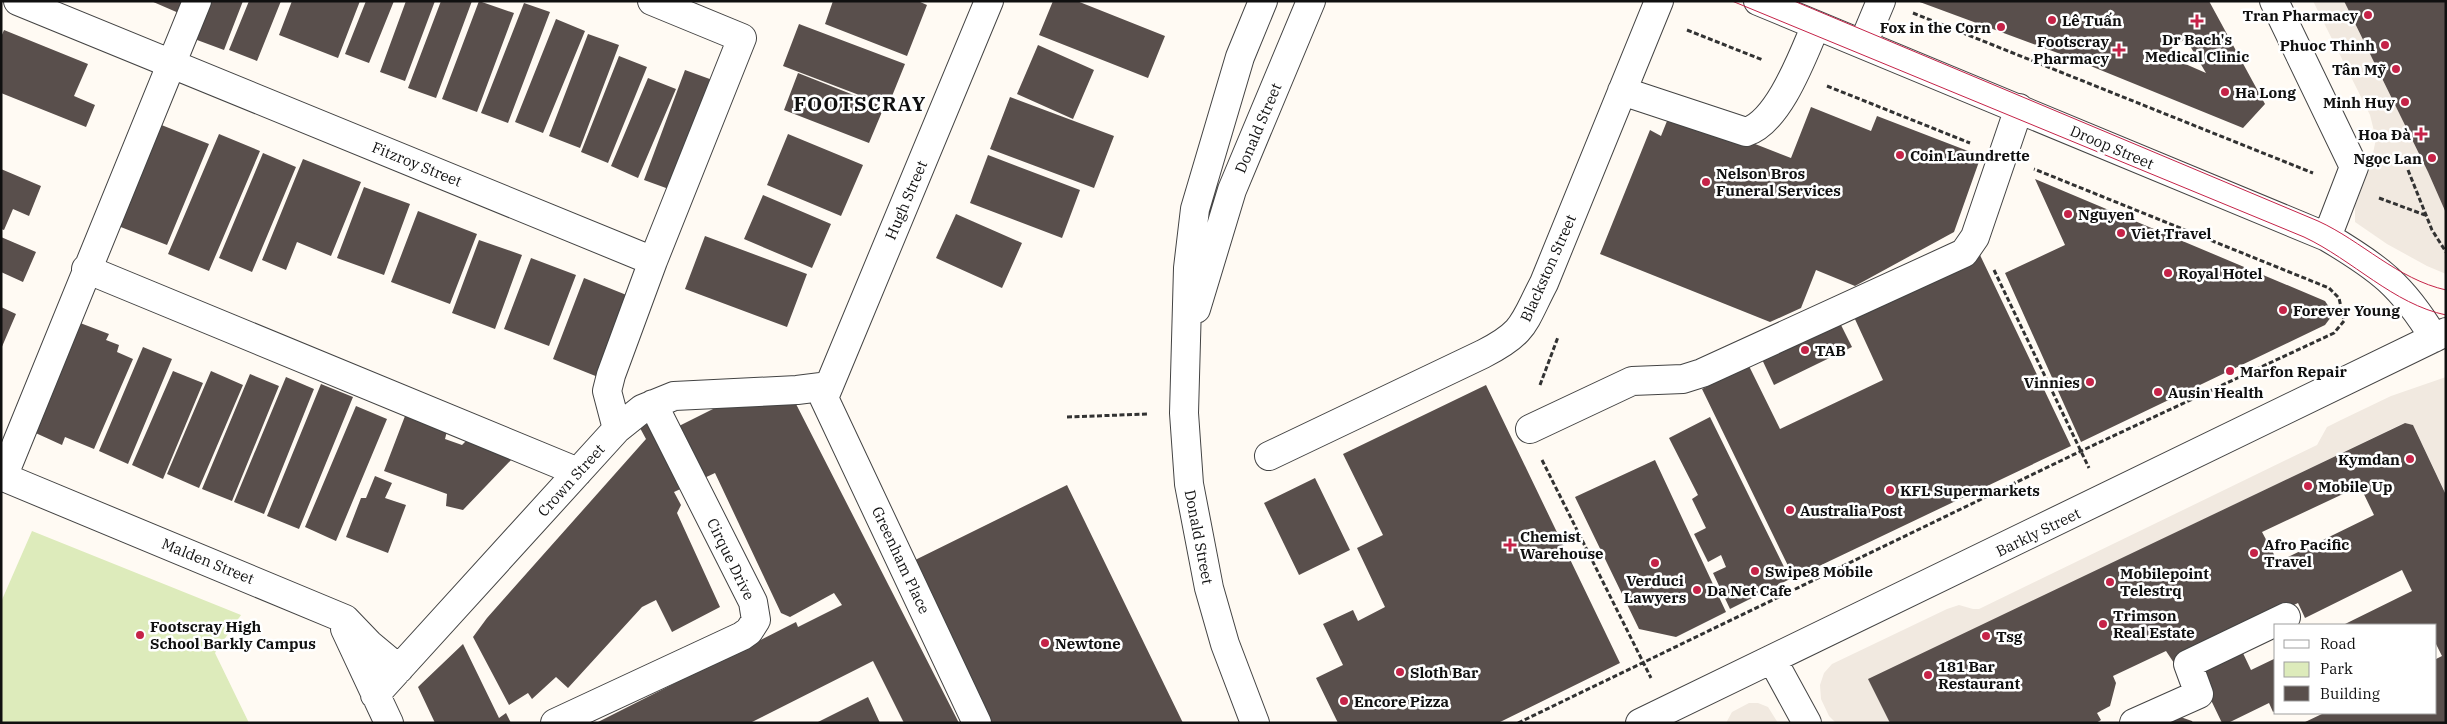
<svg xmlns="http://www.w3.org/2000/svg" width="2447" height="724" viewBox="0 0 2447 724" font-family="'IBM Plex Serif',serif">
<rect width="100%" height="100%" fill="#fffaf3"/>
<path fill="#ddebbb" d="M32 531 241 615 215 653 249 723H1V602Z"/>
<path fill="#f1e9e0" d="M2313 1H2344L2428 172 2446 213V274L2427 266 2387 244 2355 222V206L2370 167 2376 139 2370 115Z
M2446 377V494L2413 425 2404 423 1869 680 1890 723H1836L1829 716 1821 699 1820 685 1824 673 1832 664 1947 609 1959 605 1973 609H1979L2317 445 2327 427 2341 420 2391 396Z
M1749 703H1758L1768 707 1778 723H1726L1732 712Z"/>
<path fill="#594f4c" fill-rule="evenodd" d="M151 1H187L181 14Z
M203 1H243L224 50 189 37Z
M249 1H281L257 61 229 50Z
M292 1H360L338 58 279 35Z
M366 1H394L369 63 345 54Z
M406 1H435L405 81 380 72Z
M441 1H472L436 98 408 88Z
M479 1 514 13 477 112 442 99Z
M833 1H918L927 5 907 56 825 24Z
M1053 1H1077L1165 36 1148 78 1039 35Z
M1917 1H2209L2265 104 2243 128 2066 56ZM2186 39 2206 73 2167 56 2174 45Z
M2344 1H2446V213L2428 172Z
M524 3 550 12 508 123 481 113Z
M556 19 585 31 543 133 515 122Z
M799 24 905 64 888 106 783 66Z
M4 30 88 64 74 96 95 105 86 127 1 93V37Z
M588 34 619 45 580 148 549 136Z
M1038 45 1094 70 1073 119 1017 94Z
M619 56 647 67 608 163 581 152Z
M685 70 718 82 677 192 644 180Z
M798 73 884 107 869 143 784 110Z
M648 78 676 89 638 178 611 166Z
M1010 97 1114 136 1094 188 990 149Z
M1811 107 1871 131 1877 116 1981 156 1954 232 1855 286 1816 270 1801 308 1770 322 1600 254 1650 130 1661 136 1671 111 1791 158Z
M154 122 209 144 167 245 113 224Z
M219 134 260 151 209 271 168 254Z
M788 134 863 165 841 216 767 185Z
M263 153 296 167 252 272 219 258Z
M988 155 1080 190 1062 238 970 203Z
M303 159 361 182 331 256 297 242 286 270 262 260Z
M1 169 41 186 29 216 13 209 4 230 1 229Z
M2035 179 2325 301 2331 310V317L2325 325 2081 442 2005 273 2065 245Z
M364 187 410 204 384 275 337 258Z
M763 195 831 224 812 268 744 239Z
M418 211 477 234 450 304 391 282Z
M956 214 1022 243 1002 288 936 258Z
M705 236 807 274 787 327 685 289Z
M1 237 36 252 23 282 1 272Z
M479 240 522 255 495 329 452 313Z
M1980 255 2071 446 1794 578 1702 389 1749 366 1780 429 1883 380 1854 317Z
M531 258 576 275 549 346 504 329Z
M584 278 629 296 598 377 553 359Z
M1 307 16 314 1 349Z
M1836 315 1852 347 1774 385 1759 353Z
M75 321 109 334 106 340 119 345 117 352 133 359 94 449 65 437 62 445 29 430Z
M143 347 172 359 128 464 99 451Z
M173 371 203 383 163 479 132 465Z
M211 371 243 385 199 488 167 474Z
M250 374 279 386 232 501 202 489Z
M286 377 314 389 264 514 234 502Z
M321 384 353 397 299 529 267 516Z
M1486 385 1620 663 1498 723H1338L1316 678 1343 665 1323 624 1353 610 1358 621 1385 607 1357 548 1383 535 1343 454Z
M723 404H796L959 723H904L873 661 750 723H596L796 622 798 627 842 605 834 593 790 617 781 613 715 473 674 492 681 505 677 513 720 607 672 632 656 600 642 607 568 688 556 677 532 699 528 693 509 705 473 637 487 618 646 439 640 428 663 415 675 428Z
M356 406 387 419 336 541 305 527Z
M405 416 447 431 445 439 462 445 466 441 512 459 463 510 446 506 447 494 384 471Z
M1710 417 1790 579 1730 609 1713 573 1726 567 1721 555 1708 562 1694 534 1706 528 1692 499 1698 495 1669 438Z
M2405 423 2413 425 2446 495V723H2303L2324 713H2436V659L2442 656 2436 644V625H2343L2412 591 2402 570 2305 618 2298 603 2174 663 2166 651 2113 676 2116 683 2110 706 2097 713 2101 720 2096 723H1890L1868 679ZM2360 486 2374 515 2278 562 2262 532Z
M1655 460 1726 612 1676 637 1639 629 1575 497Z
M375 476 392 483 385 498 406 505 388 553 346 537 361 498H366Z
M1315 478 1350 550 1299 575 1264 503Z
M1067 485 1183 723H984L907 564Z
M463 644 499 718 506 713 511 723H435L418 687Z
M2241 649 2251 670 2276 658V710L2273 712 2269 703 2228 723H2222L2197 671Z
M868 697 880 723H816Z
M2166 712 2192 721 2193 723H2143Z"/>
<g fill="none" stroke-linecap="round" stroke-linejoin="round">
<g stroke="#434343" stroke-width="30">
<path id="minor" d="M18 1 653 261
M1758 1 2327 237C2379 268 2402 285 2434 338
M2274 1 2354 167 2327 237
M1863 44 1881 1
M1622 91 1746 132C1779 122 1803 55 1816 25
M86 269 578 472
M1196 309 1232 190 1311 1
M617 429 607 391 611 375 653 261 742 38 652 1
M1530 429 1632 381 1683 379 1702 373 1964 253 1975 237 2019 108
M1269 456 1483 354C1526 332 1523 323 1544 283L1659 1
M1 476 345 619 369 644 399 669
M3 477 197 1
M345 629 389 723
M1772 659 1807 723
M375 695 617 429 642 409 674 396 797 390 829 386
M555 723 742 636 749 631 756 620 753 602 653 404
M977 723 824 398 989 1
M1255 723 1225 644 1209 588 1189 484 1184 413 1188 268 1195 209 1240 57 1263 1
M1640 723 2446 332
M2134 723 2199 694 2188 664 2286 617"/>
</g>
<path stroke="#323232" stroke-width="3" stroke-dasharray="5 2.5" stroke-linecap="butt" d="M1913 13 2313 173
M1687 30 1763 60
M1827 86 1970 143
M2408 170 2432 230 2446 252
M2379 198 2425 215
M1994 270 2089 468
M1540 385 1558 337
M1067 417 1148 414
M1542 460 1651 678
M1518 723 2081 451 2334 333 2344 321 2339 298 2329 288 2034 169"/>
<use href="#minor" stroke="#fff" stroke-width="28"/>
<path stroke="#c52348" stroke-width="1" d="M1732 1 2304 237C2353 260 2393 304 2446 315
M1794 1 2318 221C2362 241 2397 279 2446 290"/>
</g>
<g fill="#c52348" stroke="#fff" stroke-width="2">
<circle cx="2368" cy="15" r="5"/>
<circle cx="2052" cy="20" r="5"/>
<path d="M2194.5 13.5h5v5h5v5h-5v5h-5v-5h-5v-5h5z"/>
<circle cx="2001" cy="27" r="5"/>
<circle cx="2385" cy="45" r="5"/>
<path d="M2116.5 42.5h5v5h5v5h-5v5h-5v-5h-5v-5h5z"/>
<circle cx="2396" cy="69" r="5"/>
<circle cx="2225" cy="92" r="5"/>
<circle cx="2405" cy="102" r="5"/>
<path d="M2418.5 126.5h5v5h5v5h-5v5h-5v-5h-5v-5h5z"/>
<circle cx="1900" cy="155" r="5"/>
<circle cx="2432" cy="158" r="5"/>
<circle cx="1706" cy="182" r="5"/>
<circle cx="2068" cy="214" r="5"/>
<circle cx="2121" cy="233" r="5"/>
<circle cx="2168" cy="273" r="5"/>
<circle cx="2283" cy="310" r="5"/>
<circle cx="1805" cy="350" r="5"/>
<circle cx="2230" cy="371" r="5"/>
<circle cx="2090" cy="382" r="5"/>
<circle cx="2158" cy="392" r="5"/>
<circle cx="2410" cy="459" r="5"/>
<circle cx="2308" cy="486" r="5"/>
<circle cx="1890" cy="490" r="5"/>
<circle cx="1790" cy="510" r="5"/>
<path d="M1507.5 537.5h5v5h5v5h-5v5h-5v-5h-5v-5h5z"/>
<circle cx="2254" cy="553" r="5"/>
<circle cx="1655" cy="563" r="5"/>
<circle cx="1755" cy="571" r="5"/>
<circle cx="2110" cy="582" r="5"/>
<circle cx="1697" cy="590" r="5"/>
<circle cx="2103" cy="624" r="5"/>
<circle cx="140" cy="635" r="5"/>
<circle cx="1986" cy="636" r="5"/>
<circle cx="1045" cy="643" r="5"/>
<circle cx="1400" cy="672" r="5"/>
<circle cx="1928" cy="675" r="5"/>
<circle cx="1344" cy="701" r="5"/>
</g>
<g text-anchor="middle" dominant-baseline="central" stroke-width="5" stroke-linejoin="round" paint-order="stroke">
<g font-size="15" font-weight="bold" fill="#101010" stroke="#fff" text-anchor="start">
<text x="2358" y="15" text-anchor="end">Tran Pharmacy</text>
<text x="2062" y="20">Lê Tuấn</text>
<text x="1991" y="27" text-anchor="end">Fox in the Corn</text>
<text x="2197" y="39" text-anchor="middle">Dr Bach's<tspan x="2197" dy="17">Medical Clinic</tspan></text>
<text x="2109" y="41" text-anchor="end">Footscray<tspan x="2109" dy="17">Pharmacy</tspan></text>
<text x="2375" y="45" text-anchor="end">Phuoc Thinh</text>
<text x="2386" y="69" text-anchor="end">Tân Mỹ</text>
<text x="2235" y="92">Ha Long</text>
<text x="2395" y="102" text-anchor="end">Minh Huy</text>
<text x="2411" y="134" text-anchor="end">Hoa Đà</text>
<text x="1910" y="155">Coin Laundrette</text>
<text x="2422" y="158" text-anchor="end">Ngọc Lan</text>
<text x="1716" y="173">Nelson Bros<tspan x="1716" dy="17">Funeral Services</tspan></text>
<text x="2078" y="214">Nguyen</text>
<text x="2131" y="233">Viet Travel</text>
<text x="2178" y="273">Royal Hotel</text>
<text x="2293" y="310">Forever Young</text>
<text x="1815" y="350">TAB</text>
<text x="2240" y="371">Marfon Repair</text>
<text x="2080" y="382" text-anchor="end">Vinnies</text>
<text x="2168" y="392">Ausin Health</text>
<text x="2400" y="459" text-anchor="end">Kymdan</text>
<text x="2318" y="486">Mobile Up</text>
<text x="1900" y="490">KFL Supermarkets</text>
<text x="1800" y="510">Australia Post</text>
<text x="1520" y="536">Chemist<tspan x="1520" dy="17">Warehouse</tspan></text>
<text x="2264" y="544">Afro Pacific<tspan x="2264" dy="17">Travel</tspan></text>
<text x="1765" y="571">Swipe8 Mobile</text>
<text x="2120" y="573">Mobilepoint<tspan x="2120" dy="17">Telestrq</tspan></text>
<text x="1655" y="580" text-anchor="middle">Verduci<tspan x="1655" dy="17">Lawyers</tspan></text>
<text x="1707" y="590">Da Net Cafe</text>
<text x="2113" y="615">Trimson<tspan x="2113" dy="17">Real Estate</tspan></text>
<text x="150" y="626">Footscray High<tspan x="150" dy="17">School Barkly Campus</tspan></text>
<text x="1996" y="636">Tsg</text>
<text x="1055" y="643">Newtone</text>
<text x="1938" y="666">181 Bar<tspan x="1938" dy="17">Restaurant</tspan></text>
<text x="1410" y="672">Sloth Bar</text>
<text x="1354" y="701">Encore Pizza</text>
</g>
<g font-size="15" fill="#101010" stroke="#fff">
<text transform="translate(1258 128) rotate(-67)">Donald Street</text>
<text transform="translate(2112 147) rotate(23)">Droop Street</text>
<text transform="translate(417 164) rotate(22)">Fitzroy Street</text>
<text transform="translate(906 200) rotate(-67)">Hugh Street</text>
<text transform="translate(1548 268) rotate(-66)">Blackston Street</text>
<text transform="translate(571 480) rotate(-48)">Crown Street</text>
<text transform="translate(2038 532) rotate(-26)">Barkly Street</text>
<text transform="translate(1199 537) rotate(79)">Donald Street</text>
<text transform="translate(731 559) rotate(64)">Cirque Drive</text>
<text transform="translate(901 560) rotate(65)">Greenham Place</text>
<text transform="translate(208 561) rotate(22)">Malden Street</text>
</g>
<g font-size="20" font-weight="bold" letter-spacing="1" fill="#101010" stroke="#fff">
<text x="860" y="103">FOOTSCRAY</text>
</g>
</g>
<rect width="2447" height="724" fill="none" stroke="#101010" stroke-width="5"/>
<rect x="2274" y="624" width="162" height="90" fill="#ffffff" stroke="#9f9f9f"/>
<rect x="2284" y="640" width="25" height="8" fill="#ffffff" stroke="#9f9f9f"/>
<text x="2320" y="649" font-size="15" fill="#101010">Road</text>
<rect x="2284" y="662" width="25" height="15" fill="#ddebbb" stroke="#9f9f9f"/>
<text x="2320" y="674" font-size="15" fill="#101010">Park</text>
<rect x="2284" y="686" width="25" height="15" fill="#594f4c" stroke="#9f9f9f"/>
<text x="2320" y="699" font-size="15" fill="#101010">Building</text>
</svg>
